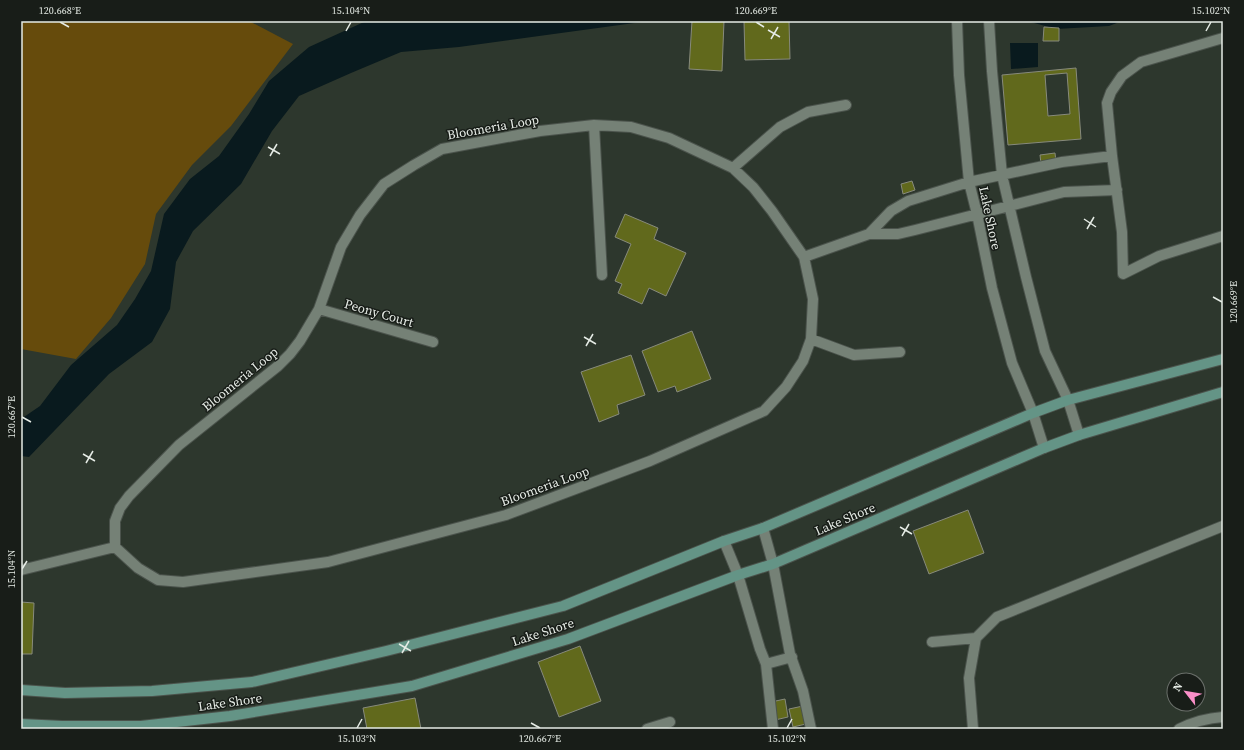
<svg xmlns="http://www.w3.org/2000/svg" width="1244" height="750" viewBox="0 0 1244 750" font-family="'Source Serif 4',serif">
<rect width="100%" height="100%" fill="#2d372d"/>
<path fill="#664b0c" d="M21 21H249L293 44 231 126 192 165 156 214 145 264 111 318 76 359 21 349Z"/>
<path fill="#091a1e" d="M371 21H649L459 47 401 52 351 73 299 96 272 131 241 184 193 231 176 262 170 309 152 342 109 374 29 457 21 456V419L40 406 71 365 117 325 135 299 151 271 164 214 190 179 219 156 249 114 269 81 309 47 364 22Z
M1027 21H1122L1109 26 1056 29Z
M1010 43H1038V67L1011 69Z"/>
<path fill="#61691c" stroke="#878a7c" fill-rule="evenodd" d="M692 21H724L722 71 689 69Z
M744 21H789L790 59 745 60Z
M1044 27 1059 28V41H1043Z
M1076 68 1081 139 1008 145 1002 75ZM1067 73 1070 114 1048 116 1045 75Z
M1055 153 1056 162 1041 164 1040 155Z
M912 181 915 190 903 194 901 184Z
M625 214 658 228 654 239 686 253 666 296 649 288 642 304 618 293 622 284 615 281 631 244 615 237Z
M692 331 711 379 677 392 675 386 658 392 642 351Z
M631 355 645 395 617 405 619 414 599 422 581 372Z
M968 510 984 553 929 574 913 531Z
M21 602 34 603 32 654H21Z
M580 646 601 701 559 717 538 662Z
M415 698 421 729H367L363 708Z
M785 699 788 717 775 720 771 702Z
M803 706 806 724 793 727 789 709Z"/>
<g fill="none" stroke-linecap="round" stroke-linejoin="round">
<g stroke="#4b534c" stroke-width="12">
<path id="street" d="M957 21 959 75 969 182 977 214 992 288 1012 363 1033 413 1044 448
M989 21 992 71 1002 175 1026 277 1045 351 1068 400 1079 435
M1223 38 1141 62 1122 76 1111 92 1107 103 1112 156 1122 232 1123 274 1159 256 1223 236
M594 125 631 127 669 138 733 168 753 187 772 211 804 257 813 299 811 339 803 361 786 387 764 411 650 461 506 515 328 562 183 582 158 580 138 568 115 547V521L120 508 129 496 179 445 278 366 290 354 300 341 319 309 341 247 360 215 384 184 414 165 442 149 540 131Z
M594 125 602 275
M733 168 780 127 808 112 846 105
M869 234 891 211 908 201 969 182 1062 162 1112 156
M804 257 869 234H898L915 230 1064 192 1117 190
M319 309 433 342
M811 339 854 355 900 352
M763 528 773 564 790 654 803 691 811 729
M724 541 738 575 760 649 766 664 773 729
M21 570 115 547
M932 642 976 638
M766 664 792 657
M647 729 670 722
M973 729 969 678 976 638 997 617 1223 526
M1179 729C1193 722 1208 718 1223 717"/>
</g>
<g stroke="#4b534c" stroke-width="12">
<path id="secondary" d="M21 690 65 693 152 691 252 682 386 651 563 606 724 541 763 528 1033 413 1068 400 1223 359
M21 724 62 726H141L230 716 412 686 568 639 738 575 773 564 1044 448 1079 435 1223 392"/>
</g>
<use href="#street" stroke="#758176" stroke-width="10"/>
<use href="#secondary" stroke="#649486" stroke-width="10"/>
</g>
<path fill="none" stroke="#e5ebe5" stroke-width="1.5" d="M60 22 69 27M756 22 764 27M768 30 780 37M346 31 351 22M1206 31 1211 22M771 39 778 27M268 147 280 154M270 156 277 144M1084 219 1096 227M1087 229 1094 217M1213 297 1222 302M584 337 596 344M586 346 593 334M22 417 31 422M83 454 95 461M86 463 93 451M900 527 912 534M902 536 909 524M22 569 27 561M399 644 411 651M402 653 409 641M531 723 540 728M357 728 362 719M787 728 792 719"/>
<g text-anchor="middle" dominant-baseline="central" stroke-width="3" stroke-linejoin="round" paint-order="stroke">
<g font-size="13" fill="#e5ebe5" stroke="#181d18">
<text transform="translate(493 127) rotate(-10)">Bloomeria Loop</text>
<text transform="translate(990 218) rotate(78)">Lake Shore</text>
<text transform="translate(379 313) rotate(16)">Peony Court</text>
<text transform="translate(240 379) rotate(-39)">Bloomeria Loop</text>
<text transform="translate(545 486) rotate(-20)">Bloomeria Loop</text>
<text transform="translate(845 519) rotate(-23)">Lake Shore</text>
<text transform="translate(543 632) rotate(-18)">Lake Shore</text>
<text transform="translate(230 702) rotate(-8)">Lake Shore</text>
</g>
</g>
<rect width="1244" height="750" fill="none" stroke="#181d18" stroke-width="44"/>
<g transform="translate(1186 692) rotate(301)"><circle r="19" fill="#181d18" stroke="#6a6f6a"/>
<path d="M0-3L7 15L0 10L-7 15Z" fill="#fa8fc8"/>
<text y="-6" font-size="11" font-weight="bold" text-anchor="middle" fill="#e5ebe5">N</text>
</g>
<rect x="22" y="22" width="1200" height="706" fill="none" stroke="#e5ebe5" stroke-width="1.5"/>
<g font-size="10" text-anchor="middle" fill="#e5ebe5">
<text x="60" y="14">120.668°E</text>
<text x="351" y="14">15.104°N</text>
<text x="756" y="14">120.669°E</text>
<text x="1211" y="14">15.102°N</text>
<text transform="translate(1233 302) rotate(-90)" y="4">120.669°E</text>
<text transform="translate(11 417) rotate(-90)" y="4">120.667°E</text>
<text transform="translate(11 569) rotate(-90)" y="4">15.104°N</text>
<text x="357" y="742">15.103°N</text>
<text x="540" y="742">120.667°E</text>
<text x="787" y="742">15.102°N</text>
</g>
</svg>
